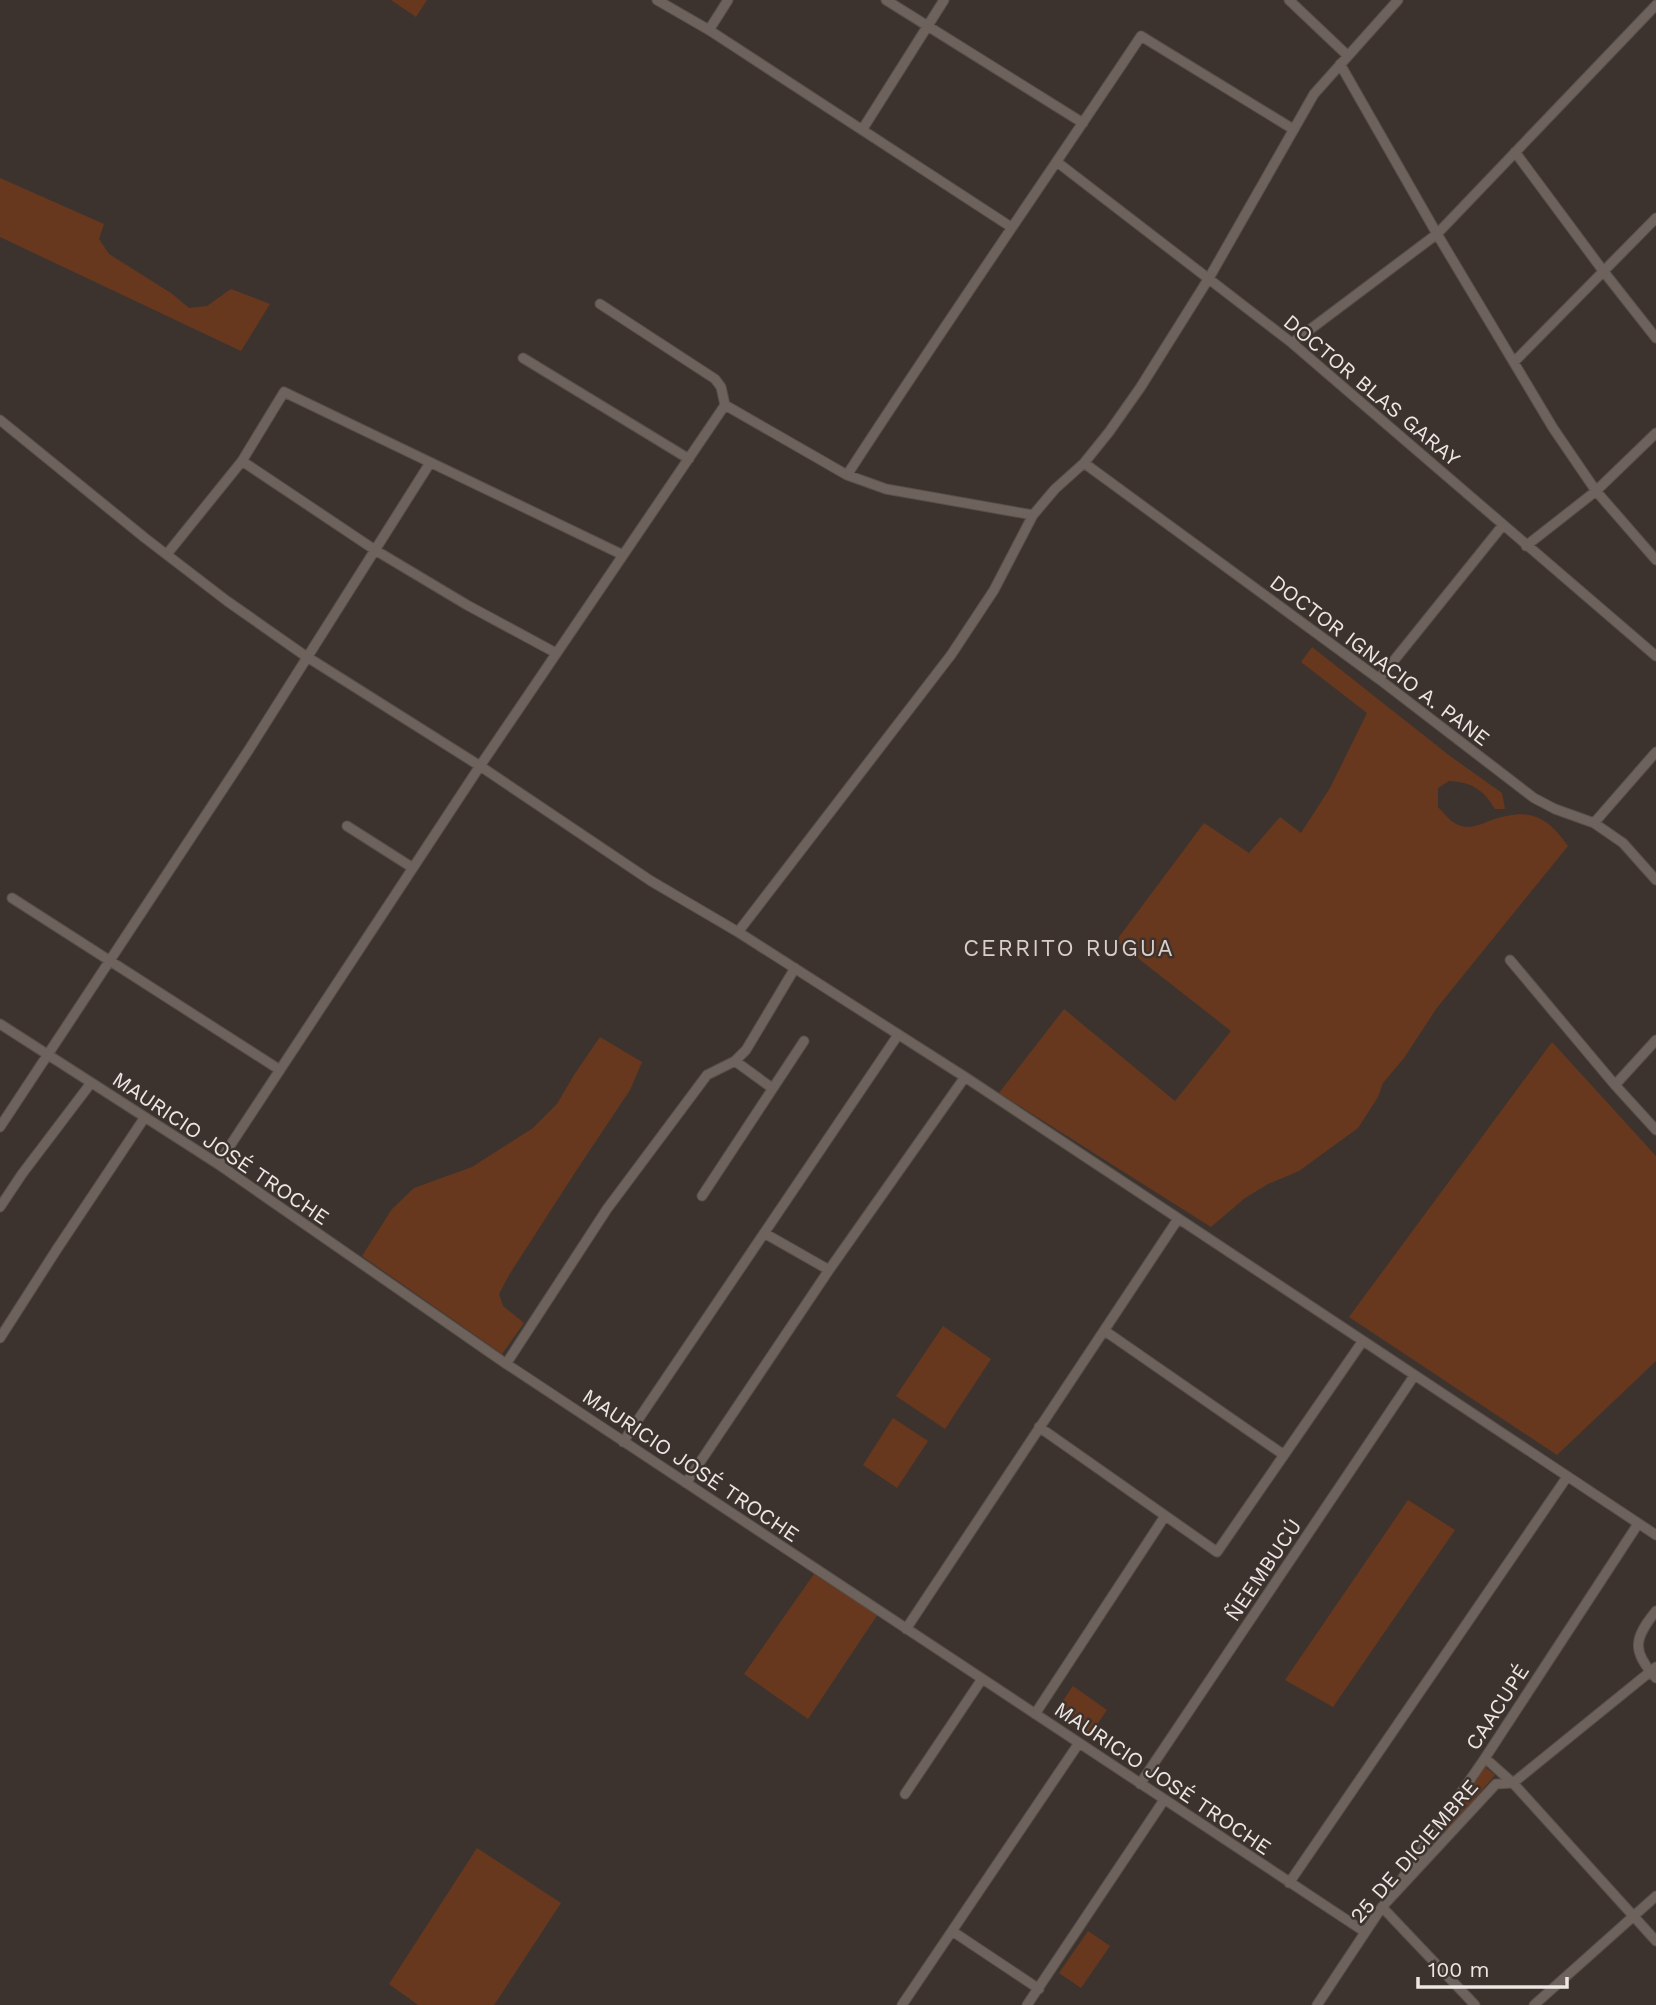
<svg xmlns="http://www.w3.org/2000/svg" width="1656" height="2005" viewBox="0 0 1656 2005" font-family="'Work Sans',sans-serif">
<rect width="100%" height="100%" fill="#3d332e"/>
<path fill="#67381e" d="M391 0H427L416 17Z
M0 178 104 224 99 239 109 254 171 293 189 308 207 306 231 289 270 304 241 351 0 237Z
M1312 647 1450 756 1502 793 1505 809H1495C1483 789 1471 782 1449 781L1438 788V807C1443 812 1448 819 1453 822 1466 831 1477 826 1489 821 1527 808 1545 813 1568 846L1436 1009 1404 1058 1383 1083 1378 1097 1358 1128 1299 1171 1268 1184 1245 1198 1211 1227 999 1093 1064 1009 1175 1101 1231 1031 1116 941 1204 823 1249 853 1280 817 1301 833 1330 788 1367 713 1301 662Z
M600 1037 642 1062 630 1090 576 1171 509 1275 499 1294 503 1306 524 1323 502 1354 362 1256 392 1209 414 1188 472 1167 533 1128 557 1104 574 1075Z
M1552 1042 1656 1156V1361L1557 1455 1349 1317Z
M943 1326 991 1359 945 1429 896 1396Z
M893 1418 928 1441 897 1488 863 1465Z
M1408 1500 1455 1530 1333 1707 1285 1680Z
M814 1574 878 1614 808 1719 744 1674Z
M1073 1686 1107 1710 1089 1736 1055 1712Z
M1485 1767 1495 1775 1418 1864Z
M477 1848 561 1903 494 2005H418L389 1984Z
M1088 1931 1110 1946 1081 1988 1059 1973Z"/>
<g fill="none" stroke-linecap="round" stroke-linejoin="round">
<g stroke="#58504c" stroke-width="11">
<path id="minor" d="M657 0 709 30 1011 227
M886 0 1083 123
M1289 0 1347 55
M709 30 728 0
M1340 64 1437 234 1553 428 1596 491 1656 560
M862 130 944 0
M1515 152 1604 272 1656 338
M1057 162 1292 343 1656 656
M600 304 715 379 721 387 725 405
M1292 343 1437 234 1656 5
M523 358 689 459
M1515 361 1656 218
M0 420 145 538 227 601 304 655 480 766 651 881 738 932 965 1077 1656 1535
M242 461 375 550 467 605 556 653
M1084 463 1379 679 1534 798 1555 809 1594 823 1623 843 1656 880
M847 475C943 327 1043 183 1141 36L1293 129
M1526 546 1596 491 1656 433
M167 554 242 461 284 392 623 555
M1379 679 1503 525
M1594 823 1656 752
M347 826 413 868
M12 898 280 1070
M738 932 951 655 994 590 1033 515 1055 489 1084 463 1109 432 1140 388 1209 278 1314 94 1398 0
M1510 960 1615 1085 1656 1130
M0 1024 218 1164 502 1361 1365 1932
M735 1061 772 1088
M1615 1085 1656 1040
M0 1127 248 751 430 463
M218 1164 480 766 725 405 847 475 886 489 1033 515
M702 1196 804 1041
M0 1207 22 1174 91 1083
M764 1233 829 1270
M1105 1331 1284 1455
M0 1338 57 1249 145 1117
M506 1364 607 1209 707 1075 735 1061 746 1050 795 968
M1039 1427 1217 1552 1362 1342
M623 1442 898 1035
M686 1483 829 1270 965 1077
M1656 1611C1634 1638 1631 1651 1656 1678
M906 1629 1178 1219
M1035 1714 1165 1516
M1485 1758 1513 1783 1656 1941
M1140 1784 1414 1376
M905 1794 982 1679
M1289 1883 1567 1477
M1399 1883 1485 1758 1638 1524
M1382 1907 1475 2005
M952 1931 1039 1989
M902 2005 1079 1743
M1027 2005 1164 1800
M1317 2005 1382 1907 1496 1784 1513 1783 1656 1667
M1534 2005 1656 1896"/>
</g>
<use href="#minor" stroke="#6d625c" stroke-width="9"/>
</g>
<g text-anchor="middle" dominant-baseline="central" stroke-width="5" stroke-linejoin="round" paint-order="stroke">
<g font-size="21" fill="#ede7e4" stroke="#3d332e">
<text transform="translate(1372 390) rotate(40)">DOCTOR BLAS GARAY</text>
<text transform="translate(1380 660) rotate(37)">DOCTOR IGNACIO A. PANE</text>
<text transform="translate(221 1148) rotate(34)">MAURICIO JOSÉ TROCHE</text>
<text transform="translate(691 1465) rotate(34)">MAURICIO JOSÉ TROCHE</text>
<text transform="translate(1263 1570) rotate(-56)">ÑEEMBUCÚ</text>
<text transform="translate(1497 1707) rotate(-57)">CAACUPÉ</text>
<text transform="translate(1163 1778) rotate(34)">MAURICIO JOSÉ TROCHE</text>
<text transform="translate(1414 1851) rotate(-49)">25 DE DICIEMBRE</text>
</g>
<g font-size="23" letter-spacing="2" fill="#dbcec8" stroke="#3d332e">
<text x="1069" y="948">CERRITO RUGUA</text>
</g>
</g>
<path d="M1418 1977v10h149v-10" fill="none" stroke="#ede7e4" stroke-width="3.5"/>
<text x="1428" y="1977" font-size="21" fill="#ede7e4" stroke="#3d332e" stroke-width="5" paint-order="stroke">100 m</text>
</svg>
